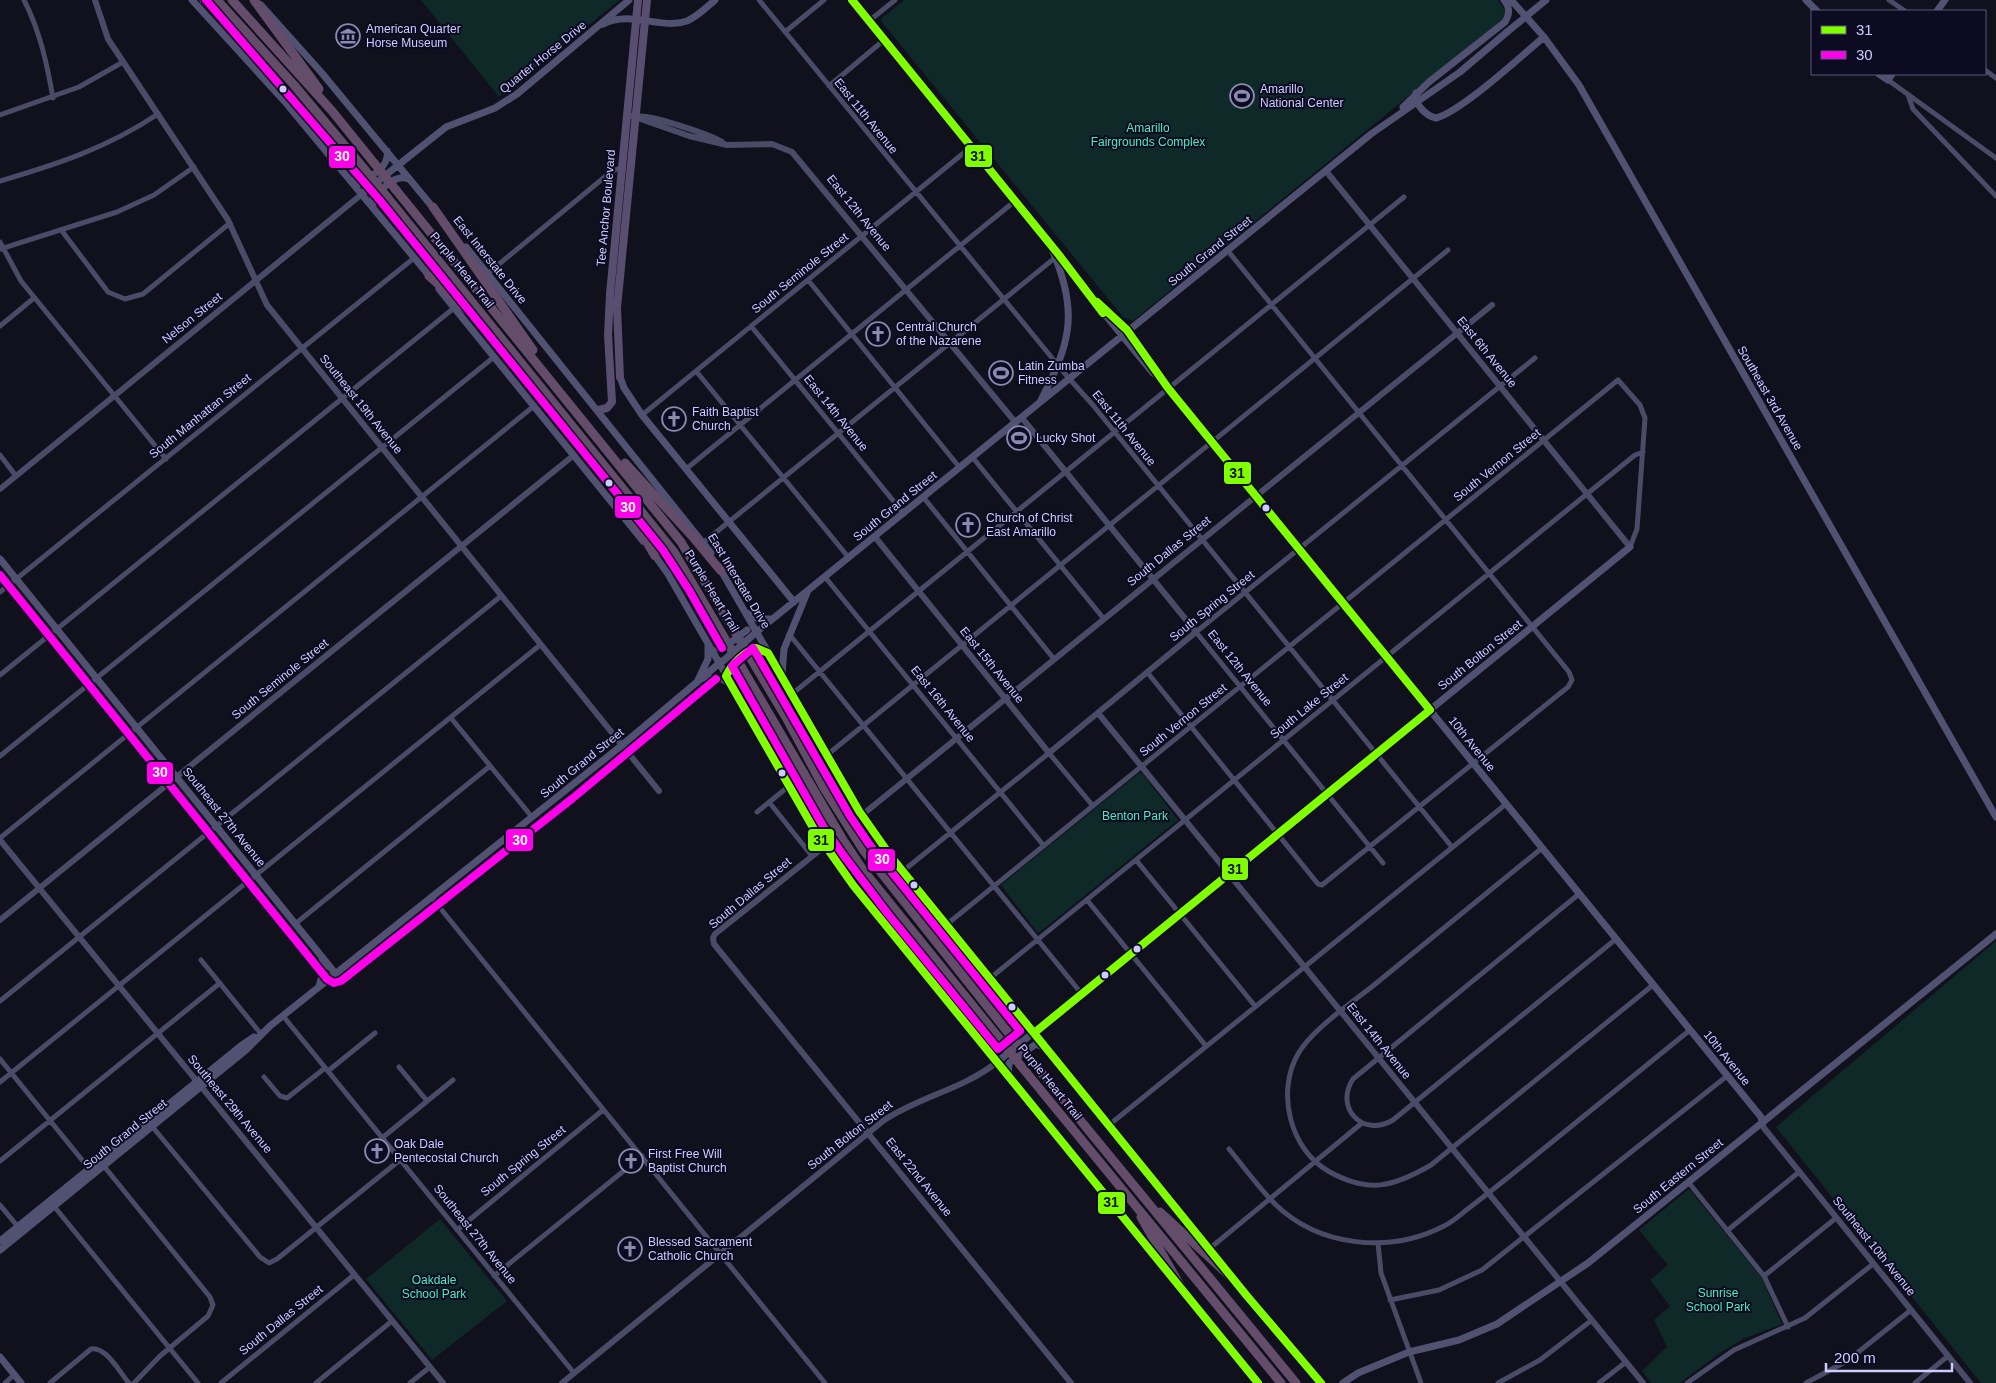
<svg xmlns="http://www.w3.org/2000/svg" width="1996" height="1383" viewBox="0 0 1996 1383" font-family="Arial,sans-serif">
<rect width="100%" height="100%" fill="#11101d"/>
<path fill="#0e2927" d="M421 0H620L499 97Z
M904 0H1498C1503 6 1506 11 1503 19L1133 321 1123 317 881 21 882 18Z
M1139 773H1142L1178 820 1040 932H1037L1001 885Z
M1996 941V1383H1981L1776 1127Z
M1689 1189 1762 1278 1782 1324 1743 1339 1720 1353 1680 1383H1651L1642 1371 1667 1347 1654 1320 1670 1306 1650 1280 1668 1265 1639 1230Z
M440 1219 507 1301 432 1360 366 1279Z"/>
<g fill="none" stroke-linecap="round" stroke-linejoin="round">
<path stroke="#4a4b66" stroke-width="5" d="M24 0C40 31 47 64 53 98
M759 0 1066 375 1092 404 1452 847
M1889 0 1905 11
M869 21 895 0
M785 32 824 0
M1985 70 1996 78
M1888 80 1996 158
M829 86 884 40
M1908 95 1913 109 1996 196
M0 115 79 87 123 62
M0 181C58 164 107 148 158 114
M62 231 108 292 125 299 143 294 230 223
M0 242 21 281 166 459
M0 249 117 212 154 195 194 167
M487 274 612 171 623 167
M808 280 960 468
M0 326 34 298
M751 326 904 514
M696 371 849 558
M642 415 971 147
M0 455 16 476
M973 458 1104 619
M686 469 1015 201
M924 498 1054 659
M704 542 1056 257
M825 577 1044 846
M0 592 414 258
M789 634 1081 993
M1147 672 1318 884 1322 885 1568 687 1572 680 1569 672 1228 251
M0 675 454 308
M792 694 1404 197
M451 718 532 817
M827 755 1448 250
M0 756 494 357
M769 802 812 856
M757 812 789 786
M0 838 534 406
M1542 848C1486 894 1430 939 1374 985 1353 1002 1311 1030 1298 1054 1276 1092 1290 1149 1328 1171 1369 1194 1393 1187 1431 1165L1653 985
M1136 860 1255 1006
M1383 863 1196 632 1535 358
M903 871 1049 753 1093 806
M1579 894 1353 1079C1334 1108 1363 1138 1393 1120L1616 939
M432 898 825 1383
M1087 900 1206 1046
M295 924 490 766
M946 925 1618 380 1640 405 1645 418 1637 529 1630 547
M201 960 261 1034
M989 979 1635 455 1643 452
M0 1001 501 596
M283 1016 574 1373
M0 1059 91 1171
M399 1067 427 1101
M328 1071 375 1033
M264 1077 280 1096 287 1098 325 1068
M0 1082 540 645
M151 1125 260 1257 269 1263 277 1259 400 1160
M1109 1125 1506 804
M382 1138 453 1080
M1229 1149C1244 1167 1258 1187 1275 1204 1319 1247 1390 1254 1444 1226 1453 1222 1461 1214 1469 1208 1490 1192 1510 1176 1531 1159 1584 1116 1637 1073 1690 1030
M0 1161 220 983
M103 1165 210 1297 213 1305 208 1316 160 1356 134 1383
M1689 1183 1764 1276 1788 1327
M0 1205 19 1228
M53 1205 198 1383
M457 1230 603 1110
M1728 1230 1799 1172
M1378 1243 1381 1273 1421 1383
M1209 1249 1362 1123
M494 1276 642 1156
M1764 1276 1836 1218
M1390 1300 1439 1290 1482 1270 1727 1076
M5 1383 14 1375
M50 1383 91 1349C106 1346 120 1373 129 1383
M221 1383 354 1275
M316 1383 392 1321
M410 1383 430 1367
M1498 1383 1540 1360 1592 1320
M1599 1383 1626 1362
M1687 1383 1734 1350 1805 1318 1873 1264
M1806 1383 1847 1361 1911 1310
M1915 1383 1948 1356"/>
<path stroke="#4a4b66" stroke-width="6" d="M95 0 108 39 228 220 267 305 659 791
M632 116 689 136 727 145 772 144 792 152 1016 423
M636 117C648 113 710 135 722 142
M1326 171 1630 547
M0 489 362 194
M875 537 1049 753 1196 632 1022 418
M1098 713 1643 1383
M862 815 1492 305
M0 840 443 1383
M825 846 715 934 713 938 714 944 1071 1383
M0 920 574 455
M1762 1122 1764 1128 1970 1383
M562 1383 883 1121C918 1097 961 1090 996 1063"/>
<path stroke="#515171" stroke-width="7" d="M192 0 286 103 431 278
M852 0 1097 302 1102 311 1153 373 1160 378
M1511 0 1544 37 1579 85 1996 817
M1806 0 1817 11
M261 5 321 72 435 210
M1937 11 1945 0
M603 24C631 10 660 30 687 21 697 17 707 7 715 0
M1879 74 1888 80 1892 74
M1416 93C1414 104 1426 116 1436 118 1461 112 1521 56 1544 37
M1403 107 1429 82 1505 22C1510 14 1510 7 1504 0
M350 180 360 183C372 176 390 166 387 151
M362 194 446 127 495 108 517 94 629 0
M373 208V197C383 189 395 173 409 179
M466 247 711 553
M439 289 643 541
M1097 302C1126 319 1147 362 1168 388L1761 1117 1762 1122
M620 377 624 388 642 415 794 602
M1041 400C1070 344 1079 313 1053 252
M653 553 668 574 772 755
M0 559 335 973
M719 567 801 709
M745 612 758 619H772
M754 634 1371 134 1460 72 1507 32
M782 675 784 649 807 593
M703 678 722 679 730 684
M698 680 708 659V645
M813 731 859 811 892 858 1221 1264
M777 764 815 831 853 885 1175 1282
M319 987 324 968 322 957
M982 1046 998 1049C1009 1041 1026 1034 1021 1018
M996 1063 1630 547
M1008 1076 1009 1063 1036 1044 1043 1047
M0 1241 242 1045 254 1037
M0 1250 246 1050 270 1026 621 746 722 661
M1232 1278 1321 1383
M1182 1291 1258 1383
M0 1357 21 1383
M1343 1383 1358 1373 1409 1352 1459 1340 1497 1324 1588 1263 1996 934"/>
<path stroke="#584e70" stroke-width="8" d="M620 377 617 308 647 0
M598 410 607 408 612 402 608 335 610 294 638 0"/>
<path stroke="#634d6a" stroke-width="9" d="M204 0 232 25
M217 0 294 85 365 170
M232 0 332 111 374 163
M254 0 319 89
M396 190 681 542 787 719 824 788 864 851 1006 1030
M387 197 674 552 843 840 863 870 998 1037
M433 207 533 350
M429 276 485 326
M625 463 692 536 721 571
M610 479 655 556
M799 706 827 773 870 851
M770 751 825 818
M1030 1059 1296 1383
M1021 1066 1281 1383
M1160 1212 1235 1281
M1141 1217 1185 1294"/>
<path stroke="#515171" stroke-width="7" d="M1507 32 1546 0
M718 648 725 647 747 630
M723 661 752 636
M730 668 757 648"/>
<path stroke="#634d6a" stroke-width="9" d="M374 163 396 190
M365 170 387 197
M1006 1030 1030 1059
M998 1037 1021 1066"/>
<g stroke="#0d0b22" stroke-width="11">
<path id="bus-1" d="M852 0 1059 255 1103 313
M1034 1033 1430 710 1168 388 1127 330 1097 302
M1258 1383 853 885 815 831 726 676C732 664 744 652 756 648L768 653 859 811 892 858 1247 1296 1321 1383"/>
</g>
<g stroke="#0d0b22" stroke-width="11">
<path id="bus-2" d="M206 0 378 198 663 550 689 590 722 648
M0 575 327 979 334 983 341 981 573 798 716 679
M753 648 850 816 869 844 1020 1031 998 1049 888 914 844 856 823 826 732 666Z"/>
</g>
<use href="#bus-1" stroke="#80ff00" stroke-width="8"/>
<use href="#bus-2" stroke="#ff00ea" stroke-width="8"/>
</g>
<defs>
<g id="museum-ring" transform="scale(1.25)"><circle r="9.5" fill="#0d0b22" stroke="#8c8ab0" stroke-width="1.5"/><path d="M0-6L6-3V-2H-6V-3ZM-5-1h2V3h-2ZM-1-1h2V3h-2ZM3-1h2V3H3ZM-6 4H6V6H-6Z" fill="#8c8ab0"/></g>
<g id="stadium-ring" transform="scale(1.25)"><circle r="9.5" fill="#0d0b22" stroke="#8c8ab0" stroke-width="1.5"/><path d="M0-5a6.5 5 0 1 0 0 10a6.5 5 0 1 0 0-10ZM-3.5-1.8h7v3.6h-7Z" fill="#8c8ab0"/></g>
<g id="church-ring" transform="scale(1.25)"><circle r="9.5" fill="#0d0b22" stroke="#8c8ab0" stroke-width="1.5"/><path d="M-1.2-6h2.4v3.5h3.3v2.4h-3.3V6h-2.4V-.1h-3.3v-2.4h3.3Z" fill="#8c8ab0"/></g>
</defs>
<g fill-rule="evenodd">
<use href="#museum-ring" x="348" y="36"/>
<use href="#stadium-ring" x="1242" y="96"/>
<use href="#church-ring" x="878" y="334"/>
<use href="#stadium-ring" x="1001" y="373"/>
<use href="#church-ring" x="674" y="419"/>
<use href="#stadium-ring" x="1019" y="438"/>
<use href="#church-ring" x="968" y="525"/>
<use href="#church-ring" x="377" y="1151"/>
<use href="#church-ring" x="631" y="1161"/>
<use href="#church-ring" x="630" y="1249"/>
</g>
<g fill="#ceccff" stroke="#0d0b22" stroke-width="2">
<circle cx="283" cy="89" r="4.5"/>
<circle cx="609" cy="483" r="4.5"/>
<circle cx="1266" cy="508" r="4.5"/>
<circle cx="782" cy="773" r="4.5"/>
<circle cx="914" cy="885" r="4.5"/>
<circle cx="1137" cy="949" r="4.5"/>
<circle cx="1105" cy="975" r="4.5"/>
<circle cx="1012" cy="1007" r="4.5"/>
</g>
<g text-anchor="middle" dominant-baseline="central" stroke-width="4" stroke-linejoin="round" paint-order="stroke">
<g font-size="12" fill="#ceccff" stroke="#0d0b22" text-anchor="start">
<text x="366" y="29">American Quarter<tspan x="366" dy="14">Horse Museum</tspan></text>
<text x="1260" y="89">Amarillo<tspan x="1260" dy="14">National Center</tspan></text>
<text x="896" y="327">Central Church<tspan x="896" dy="14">of the Nazarene</tspan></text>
<text x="1018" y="366">Latin Zumba<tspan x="1018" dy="14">Fitness</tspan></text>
<text x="692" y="412">Faith Baptist<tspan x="692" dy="14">Church</tspan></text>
<text x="1036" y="438">Lucky Shot</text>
<text x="986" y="518">Church of Christ<tspan x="986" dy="14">East Amarillo</tspan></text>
<text x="394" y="1144">Oak Dale<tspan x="394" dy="14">Pentecostal Church</tspan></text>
<text x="648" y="1154">First Free Will<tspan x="648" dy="14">Baptist Church</tspan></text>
<text x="648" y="1242">Blessed Sacrament<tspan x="648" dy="14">Catholic Church</tspan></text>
</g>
<g font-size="12" fill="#ceccff" stroke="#0d0b22">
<text transform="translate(543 57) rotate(-39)">Quarter Horse Drive</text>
<text transform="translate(866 116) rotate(51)">East 11th Avenue</text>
<text transform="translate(606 208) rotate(-85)">Tee Anchor Boulevard</text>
<text transform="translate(859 213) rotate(51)">East 12th Avenue</text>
<text transform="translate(1210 251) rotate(-39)">South Grand Street</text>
<text transform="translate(490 260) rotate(51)">East Interstate Drive</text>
<text transform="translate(462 270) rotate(51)">Purple Heart Trail</text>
<text transform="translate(800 273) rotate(-39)">South Seminole Street</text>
<text transform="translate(192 318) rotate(-39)">Nelson Street</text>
<text transform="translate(1487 352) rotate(51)">East 6th Avenue</text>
<text transform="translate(1770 398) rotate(60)">Southeast 3rd Avenue</text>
<text transform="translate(361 404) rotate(51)">Southeast 19th Avenue</text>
<text transform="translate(836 413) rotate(51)">East 14th Avenue</text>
<text transform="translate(200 416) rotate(-39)">South Manhattan Street</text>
<text transform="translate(1124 428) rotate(51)">East 11th Avenue</text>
<text transform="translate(1497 465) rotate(-39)">South Vernon Street</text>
<text transform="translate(895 506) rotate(-39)">South Grand Street</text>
<text transform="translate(1169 551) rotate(-39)">South Dallas Street</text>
<text transform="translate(739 581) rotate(59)">East Interstate Drive</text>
<text transform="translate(712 591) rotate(59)">Purple Heart Trail</text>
<text transform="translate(1212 606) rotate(-39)">South Spring Street</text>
<text transform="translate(1480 655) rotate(-39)">South Bolton Street</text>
<text transform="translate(992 665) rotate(51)">East 15th Avenue</text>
<text transform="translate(1240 668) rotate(51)">East 12th Avenue</text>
<text transform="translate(280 679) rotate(-39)">South Seminole Street</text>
<text transform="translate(943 704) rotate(51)">East 16th Avenue</text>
<text transform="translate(1309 706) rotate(-39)">South Lake Street</text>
<text transform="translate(1183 720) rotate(-39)">South Vernon Street</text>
<text transform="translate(1472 744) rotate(51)">10th Avenue</text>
<text transform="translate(582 763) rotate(-39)">South Grand Street</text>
<text transform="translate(224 817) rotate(51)">Southeast 27th Avenue</text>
<text transform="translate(750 893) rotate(-40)">South Dallas Street</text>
<text transform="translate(1379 1041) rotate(51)">East 14th Avenue</text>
<text transform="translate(1727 1058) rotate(51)">10th Avenue</text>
<text transform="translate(1050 1082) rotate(51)">Purple Heart Trail</text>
<text transform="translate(230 1104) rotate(50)">Southeast 29th Avenue</text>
<text transform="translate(125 1134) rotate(-39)">South Grand Street</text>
<text transform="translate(850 1135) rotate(-38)">South Bolton Street</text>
<text transform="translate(523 1161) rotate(-39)">South Spring Street</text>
<text transform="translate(1678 1176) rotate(-39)">South Eastern Street</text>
<text transform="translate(919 1177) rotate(51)">East 22nd Avenue</text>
<text transform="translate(475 1234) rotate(51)">Southeast 27th Avenue</text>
<text transform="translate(1874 1246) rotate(51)">Southeast 10th Avenue</text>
<text transform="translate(281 1320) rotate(-39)">South Dallas Street</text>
</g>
<g font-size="12" fill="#4becba" stroke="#0d0b22">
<text x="1148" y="128">Amarillo<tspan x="1148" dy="14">Fairgrounds Complex</tspan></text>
<text x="1135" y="816">Benton Park</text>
<text x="434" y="1280">Oakdale<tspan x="434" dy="14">School Park</tspan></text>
<text x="1718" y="1293">Sunrise<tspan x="1718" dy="14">School Park</tspan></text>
</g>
</g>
<g stroke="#0d0b22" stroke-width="2">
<rect x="964" y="144" width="29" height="24" rx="5" fill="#80ff00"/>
<rect x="328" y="145" width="28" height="24" rx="5" fill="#ff00ea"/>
<rect x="1223" y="461" width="29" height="24" rx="5" fill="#80ff00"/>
<rect x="614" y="495" width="28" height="24" rx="5" fill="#ff00ea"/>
<rect x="146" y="761" width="28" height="24" rx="5" fill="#ff00ea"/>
<rect x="807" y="828" width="28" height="24" rx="5" fill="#80ff00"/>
<rect x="505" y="828" width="29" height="24" rx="5" fill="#ff00ea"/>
<rect x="867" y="848" width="29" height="24" rx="5" fill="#ff00ea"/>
<rect x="1221" y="857" width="28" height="24" rx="5" fill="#80ff00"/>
<rect x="1097" y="1191" width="29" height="24" rx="5" fill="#80ff00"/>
</g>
<g font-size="14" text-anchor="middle" font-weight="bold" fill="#fff">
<text x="342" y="161">30</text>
<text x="628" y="512">30</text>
<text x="160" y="777">30</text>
<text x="520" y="845">30</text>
<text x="882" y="864">30</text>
</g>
<g font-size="14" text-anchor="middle" font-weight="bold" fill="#111">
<text x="978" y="161">31</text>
<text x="1237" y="478">31</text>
<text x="821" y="845">31</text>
<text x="1235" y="874">31</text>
<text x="1111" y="1207">31</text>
</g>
<rect x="1811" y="10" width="175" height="65" fill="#0d0b22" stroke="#5a587a"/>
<rect x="1821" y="26" width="25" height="8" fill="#80ff00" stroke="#5a587a"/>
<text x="1856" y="35" font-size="15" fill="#ceccff">31</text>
<rect x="1821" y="51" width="25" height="8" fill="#ff00ea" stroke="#5a587a"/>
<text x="1856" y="60" font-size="15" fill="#ceccff">30</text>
<path d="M1826 1363v8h126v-8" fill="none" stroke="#ceccff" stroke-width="2.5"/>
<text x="1834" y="1363" font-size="15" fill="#ceccff" stroke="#0d0b22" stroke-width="4" paint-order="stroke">200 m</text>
</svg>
